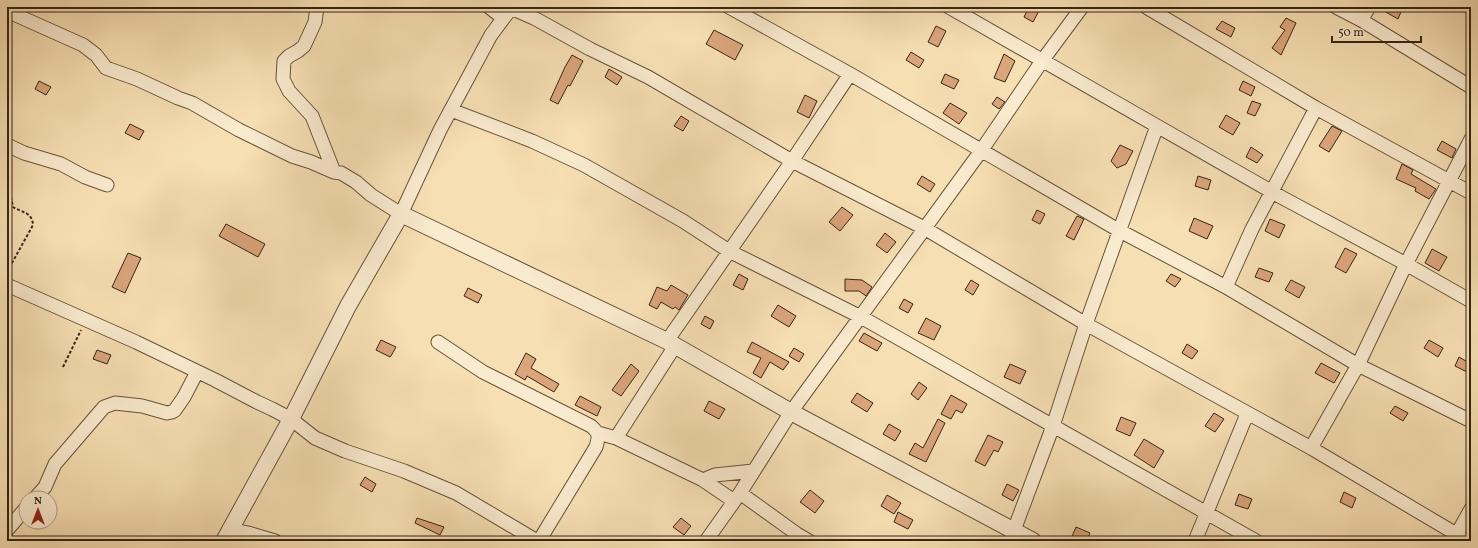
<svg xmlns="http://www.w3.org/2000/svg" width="1478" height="548" viewBox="0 0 1478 548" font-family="Vollkorn,serif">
<rect width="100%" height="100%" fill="#f7dfb4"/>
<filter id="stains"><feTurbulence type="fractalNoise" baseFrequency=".005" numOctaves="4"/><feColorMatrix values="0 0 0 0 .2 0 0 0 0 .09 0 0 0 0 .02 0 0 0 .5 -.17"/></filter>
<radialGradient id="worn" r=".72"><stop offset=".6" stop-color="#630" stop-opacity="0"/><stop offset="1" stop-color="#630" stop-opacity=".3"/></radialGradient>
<path fill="#dba57c" stroke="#362514" d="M1029 7H1041L1033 22 1024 17Z
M1377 7H1403L1398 19Z
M1286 18 1296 23 1281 55 1272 48 1285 30 1280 27Z
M1222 21 1235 28 1231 37 1216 29Z
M936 26 946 31 938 47 928 42Z
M714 30 743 45 735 60 706 44Z
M911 52 924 60 919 68 906 60Z
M1004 54 1015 61 1005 82 994 78Z
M572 55 583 61 570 86 568 85 558 104 550 100 565 67Z
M609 69 622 77 617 85 605 77Z
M945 74 959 80 954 89 941 83Z
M39 81 51 87 46 95 35 89Z
M1243 81 1255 87 1251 96 1239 90Z
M805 95 817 101 809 118 797 112Z
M997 97 1005 102 999 109 992 104Z
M1252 101 1261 104 1255 116 1247 113Z
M950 103 967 113 959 124 943 113Z
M1226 115 1240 123 1233 135 1219 127Z
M681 116 689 121 683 131 674 126Z
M130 124 144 131 139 140 125 133Z
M1332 126 1342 131 1329 152 1319 146Z
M1442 141 1456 149 1452 158 1437 150Z
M1120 145 1133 151 1126 164 1117 168 1111 161Z
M1251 147 1263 155 1257 163 1246 157Z
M1402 164 1413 170 1411 174 1436 189 1429 199 1415 191 1416 188 1396 179Z
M922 176 935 184 930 192 917 184Z
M1198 176 1211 180 1208 190 1195 186Z
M842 207 853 215 840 231 829 222Z
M1037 210 1045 214 1040 224 1032 220Z
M1077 216 1084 219 1074 240 1066 236Z
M1194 218 1213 226 1207 239 1189 231Z
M1270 219 1285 225 1279 238 1265 231Z
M226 224 265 244 258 257 219 236Z
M885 233 896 242 887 253 876 245Z
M1345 248 1357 254 1346 273 1335 267Z
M1432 249 1447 257 1439 271 1425 263Z
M128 253 141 258 125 293 112 287Z
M1259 268 1273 273 1269 282 1255 277Z
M739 274 748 279 743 290 733 285Z
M1171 274 1181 279 1175 287 1166 281Z
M845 279 862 280 872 287 866 296 859 291H845Z
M971 280 979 285 973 295 965 290Z
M1291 280 1305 287 1299 298 1285 290Z
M671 285 688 295 679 310 675 307 673 309 661 302 657 309 649 305 657 287 667 291Z
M468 288 482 295 478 303 464 296Z
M904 299 913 304 908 313 899 308Z
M778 305 796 316 789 327 771 316Z
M705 316 714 321 710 329 701 324Z
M926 318 941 326 934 340 918 333Z
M864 333 882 343 877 351 859 341Z
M381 340 396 347 391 356 390 357 376 350Z
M1429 340 1443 348 1438 357 1424 348Z
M752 342 789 362 783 370 770 362 761 378 753 373 761 358 747 352Z
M1187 344 1198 351 1192 359 1182 353Z
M794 348 804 354 799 362 789 356Z
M97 350 111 355 107 364 93 359Z
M526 353 536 359 531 368 559 384 554 392 527 376 525 380 515 374Z
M1459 357 1471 364V374L1455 366Z
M1321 363 1340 373 1334 383 1315 373Z
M631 364 639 371 621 396 612 390Z
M1010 364 1026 371 1020 384 1004 377Z
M919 382 927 388 918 400 911 394Z
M857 393 873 403 867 412 851 402Z
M951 395 967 404 962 413 956 410 951 419 941 414Z
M580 396 601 407 597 416 575 405Z
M709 401 725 409 719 419 704 411Z
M1395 406 1408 413 1403 421 1390 413Z
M1214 413 1224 419 1215 432 1205 426Z
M1121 417 1136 423 1130 436 1116 430Z
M938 419 945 423 926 462 909 454 915 443 923 448Z
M889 424 901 431 895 441 883 434Z
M988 435 1003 442 998 452 994 450 985 466 975 461Z
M1144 439 1164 451 1154 468 1134 455Z
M365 477 376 484 372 492 360 485Z
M1007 484 1019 490 1013 501 1002 495Z
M810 490 824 501 815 513 800 502Z
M1344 492 1356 498 1352 508 1340 502Z
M1239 494 1252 499 1248 509 1235 505Z
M887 495 901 503 894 514 881 506Z
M898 512 913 520 908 529 894 522Z
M417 518 444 527 440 535 415 523Z
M681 518 691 526 684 535 673 527Z
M1076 527 1090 533 1086 541H1070Z"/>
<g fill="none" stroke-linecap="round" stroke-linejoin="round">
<g stroke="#66543c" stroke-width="15">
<path id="minor" d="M317 7 315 22 304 46 298 51 289 56 284 61 283 79 289 91 312 116 334 172
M489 7 503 18
M729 7 850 74 1120 231 1226 287 1358 365 1471 421
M949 7 1281 197 1406 264 1471 301
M1146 7 1316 108 1471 193
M1336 7 1361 20 1471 87
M511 8 534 18 590 49 648 77 792 161 924 228 1086 324 1311 448 1468 541
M7 11 83 45 96 55 106 68 137 79 178 98 192 103 239 130 292 156 311 162 334 172 341 173 356 182 371 195 401 214 440 130 491 35 512 7
M1361 20 1369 7
M451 110 532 141 584 165 683 221 729 251 861 317 1256 541
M7 145 24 153 61 164 85 177 107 185
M7 285 136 342 215 380 257 402 272 409 291 419 315 438 345 451 404 471 456 493 537 541
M1226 287 1252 229 1316 108
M667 341 792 161 850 74
M438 342 483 372 591 426C600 434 599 436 596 447L539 541
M598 433 616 438 703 480 734 501
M616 438 675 346
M1311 448 1358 365 1406 264 1471 139
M703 480 715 475 753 471
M740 493 797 534 809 541
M35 498 45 487 55 464 104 407 115 403 142 406 167 413 172 412 175 410 184 397 197 372
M229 529 248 533 275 541
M7 530 26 508
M706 541 740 493 791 412 981 151 1042 61 1082 7
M1010 541 1053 426 1086 324 1157 126
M1195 541 1247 414
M1453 541 1471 509"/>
</g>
<g stroke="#66543c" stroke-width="18">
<path id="tertiary" d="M224 541 291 419 348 306 401 214 667 341 791 412 1033 541"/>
</g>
<path stroke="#362514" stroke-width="2" stroke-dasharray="3 2" stroke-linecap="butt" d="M7 272 33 225C32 212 23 213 13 207L10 192
M63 367 81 330"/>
<use href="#minor" stroke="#faeace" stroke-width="13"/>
<use href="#tertiary" stroke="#faeace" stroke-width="16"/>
</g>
<rect width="1478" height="548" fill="none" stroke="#f7dfb4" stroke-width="24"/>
<rect x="8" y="8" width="1462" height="532" fill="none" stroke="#362514" stroke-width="2"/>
<rect x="12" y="12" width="1454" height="524" fill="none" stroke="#362514"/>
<g transform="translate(38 510)"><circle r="19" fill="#faeace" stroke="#ac9b84"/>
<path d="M0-3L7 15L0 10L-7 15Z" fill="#8f2418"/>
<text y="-6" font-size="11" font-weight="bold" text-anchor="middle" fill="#362514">N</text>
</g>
<path d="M1332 36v6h89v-6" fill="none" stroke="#362514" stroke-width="2"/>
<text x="1338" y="36" font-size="12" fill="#362514" stroke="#faeace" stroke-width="3" paint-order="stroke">50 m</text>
<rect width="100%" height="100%" filter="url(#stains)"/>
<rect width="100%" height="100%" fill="url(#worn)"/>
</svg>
